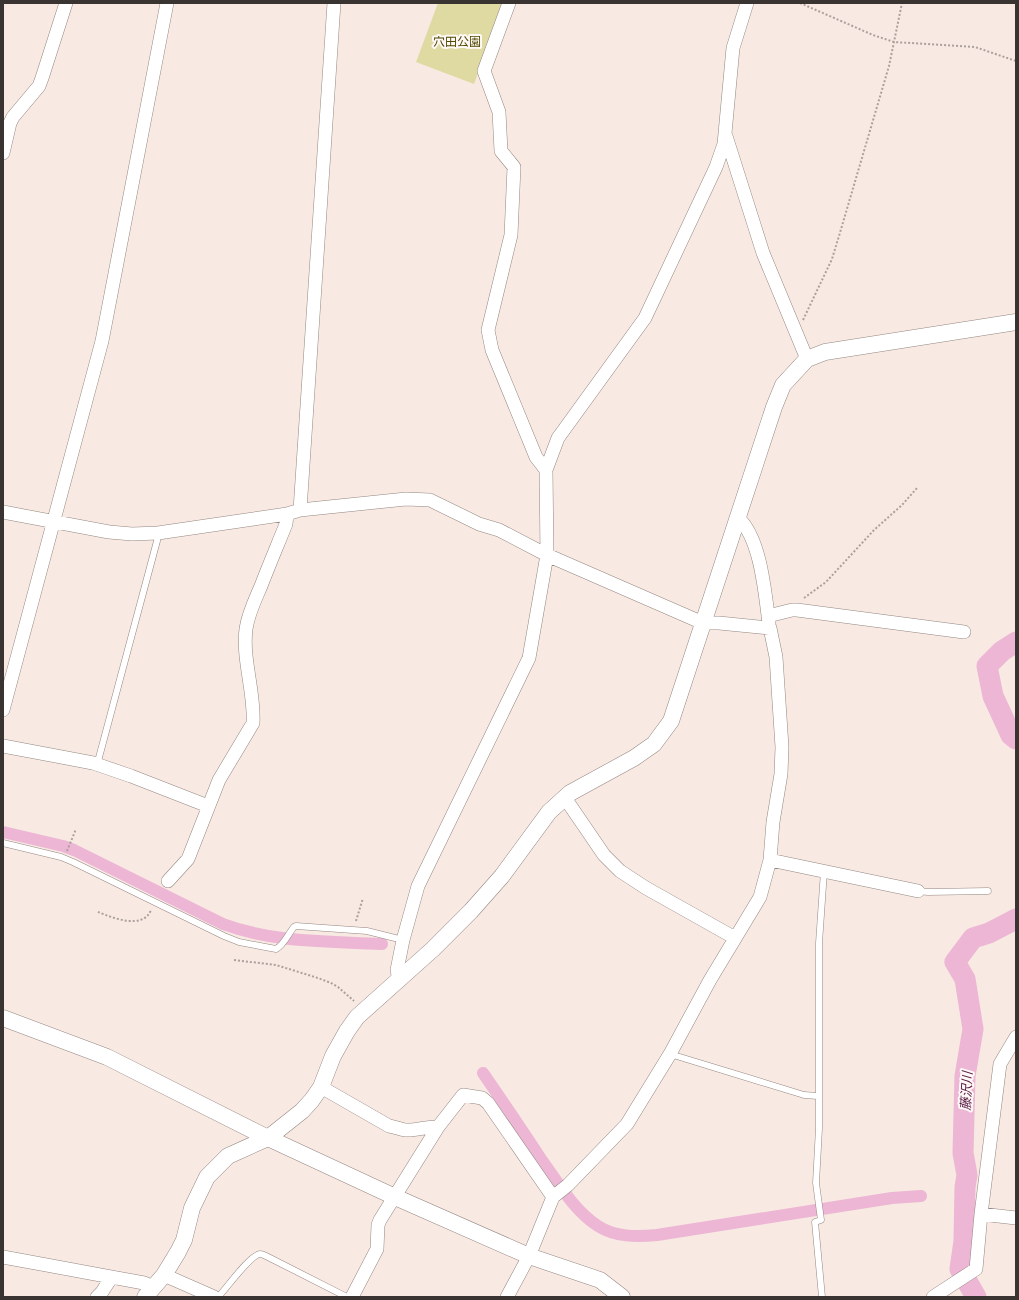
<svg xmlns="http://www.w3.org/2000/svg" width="1019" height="1300" viewBox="0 0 1019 1300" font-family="'Exo 2','Noto Sans JP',sans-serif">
<rect width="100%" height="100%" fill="#f8e9e3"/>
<path fill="#dfdaa2" d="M438 3H504L474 84 416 62Z"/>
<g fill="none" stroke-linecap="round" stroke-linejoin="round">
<path stroke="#ecb6d4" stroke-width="12" d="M3 832 63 846 74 850 223 924C274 943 328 941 382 944
M483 1073C503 1102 522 1130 541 1159 558 1182 573 1210 598 1226 615 1237 636 1237 657 1235L892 1198 921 1196"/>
<path stroke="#ecb6d4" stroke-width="21" d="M1016 642 1002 651 987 666 993 696 1011 735 1016 739
M976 1297 960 1269 964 1241 965 1187 967 1175 963 1153 965 1076 973 1029 965 979 955 962 973 938 989 933 1016 919"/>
<g stroke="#948781" stroke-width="7">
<path id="service" d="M97 765 157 541 158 533
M3 843 61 857 73 862 224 936 239 942 276 949C284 945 288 934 294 927L296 926 367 931 403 940
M918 891 928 892 988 891
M670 1054 804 1095 818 1096
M218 1297C226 1289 250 1255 260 1254 262 1254 264 1255 266 1256L347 1297
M822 1297 815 1222 821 1220 816 1183 819 1128V943L824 871"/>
</g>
<g stroke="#948781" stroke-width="14">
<path id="minor" d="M509 3 484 71 499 112 501 151 514 167 511 235 488 330 492 350 536 457 546 470
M726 136 763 253 807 359
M3 153 10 123 13 117 39 86 42 78 66 3
M300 510 334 3
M3 512 109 532 132 534 158 533 287 514 300 510 406 499 430 500 479 524 499 530 547 555 703 623H719L770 628 776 657 782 747 781 774 773 822 770 860 760 897 710 980 670 1054 627 1124 568 1185 553 1197 529 1256 507 1297
M738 518C761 538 765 594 769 623
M768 616 792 610H797L964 632
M3 710 102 341 167 3
M3 746 93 763 131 776 208 806
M565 798 604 855 620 871 646 888 735 938
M770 860 918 891
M168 881 188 859 219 780 253 723C255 693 242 659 246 629 248 614 255 600 261 586 269 565 278 544 286 524L287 514
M399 979 397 970 403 940 418 886 529 658 547 555 546 470 558 438 645 318 716 167 724 144 733 48 747 3
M321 1087 389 1126C395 1127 400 1129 405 1130 417 1131 427 1126 438 1127
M981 1214 1016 1218
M3 1257 144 1283 153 1287
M164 1275 214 1297
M97 1297 102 1292 111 1278
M352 1297 377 1249 378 1225 380 1220 438 1127 463 1095 482 1098 488 1103 553 1197
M933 1297 976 1269 981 1214 1000 1064 1016 1037"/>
</g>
<g stroke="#948781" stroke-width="17">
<path id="tertiary" d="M3 1018 107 1057 268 1138 395 1197 529 1256 600 1280 622 1297
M145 1297 164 1275 178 1252 184 1240 192 1208 207 1177 228 1156 268 1138 302 1111 312 1100 321 1087 333 1056 347 1031 357 1017 433 949 471 911 502 876 549 812 570 793 634 758 654 744 671 721 774 407 783 385 807 359 825 352 1016 322"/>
</g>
<path stroke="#aca09c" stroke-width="2" stroke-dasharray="2 2" stroke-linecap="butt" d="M800 3 873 35 894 42 975 47 1016 61
M803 320 832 259 839 236 889 66 902 3
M804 598 826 582 874 530 902 505 917 488
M67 851 76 829
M98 912C113 918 143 930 151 910
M356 921 363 898
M234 960 276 965 318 978 331 983 338 987 354 1001"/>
<use href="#service" stroke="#fff" stroke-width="6"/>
<use href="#minor" stroke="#fff" stroke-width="13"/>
<use href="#tertiary" stroke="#fff" stroke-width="16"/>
</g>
<g text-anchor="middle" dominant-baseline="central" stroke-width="4" stroke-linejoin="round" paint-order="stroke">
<g font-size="12" fill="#504901" stroke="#fef8f6">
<text x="457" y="41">穴田公園</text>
</g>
<g font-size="13" font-style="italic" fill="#561841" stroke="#fef8f6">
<text transform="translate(966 1091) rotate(-87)">藤沢川</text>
</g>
</g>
<rect width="1019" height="1300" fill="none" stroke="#393331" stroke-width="8"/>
</svg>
